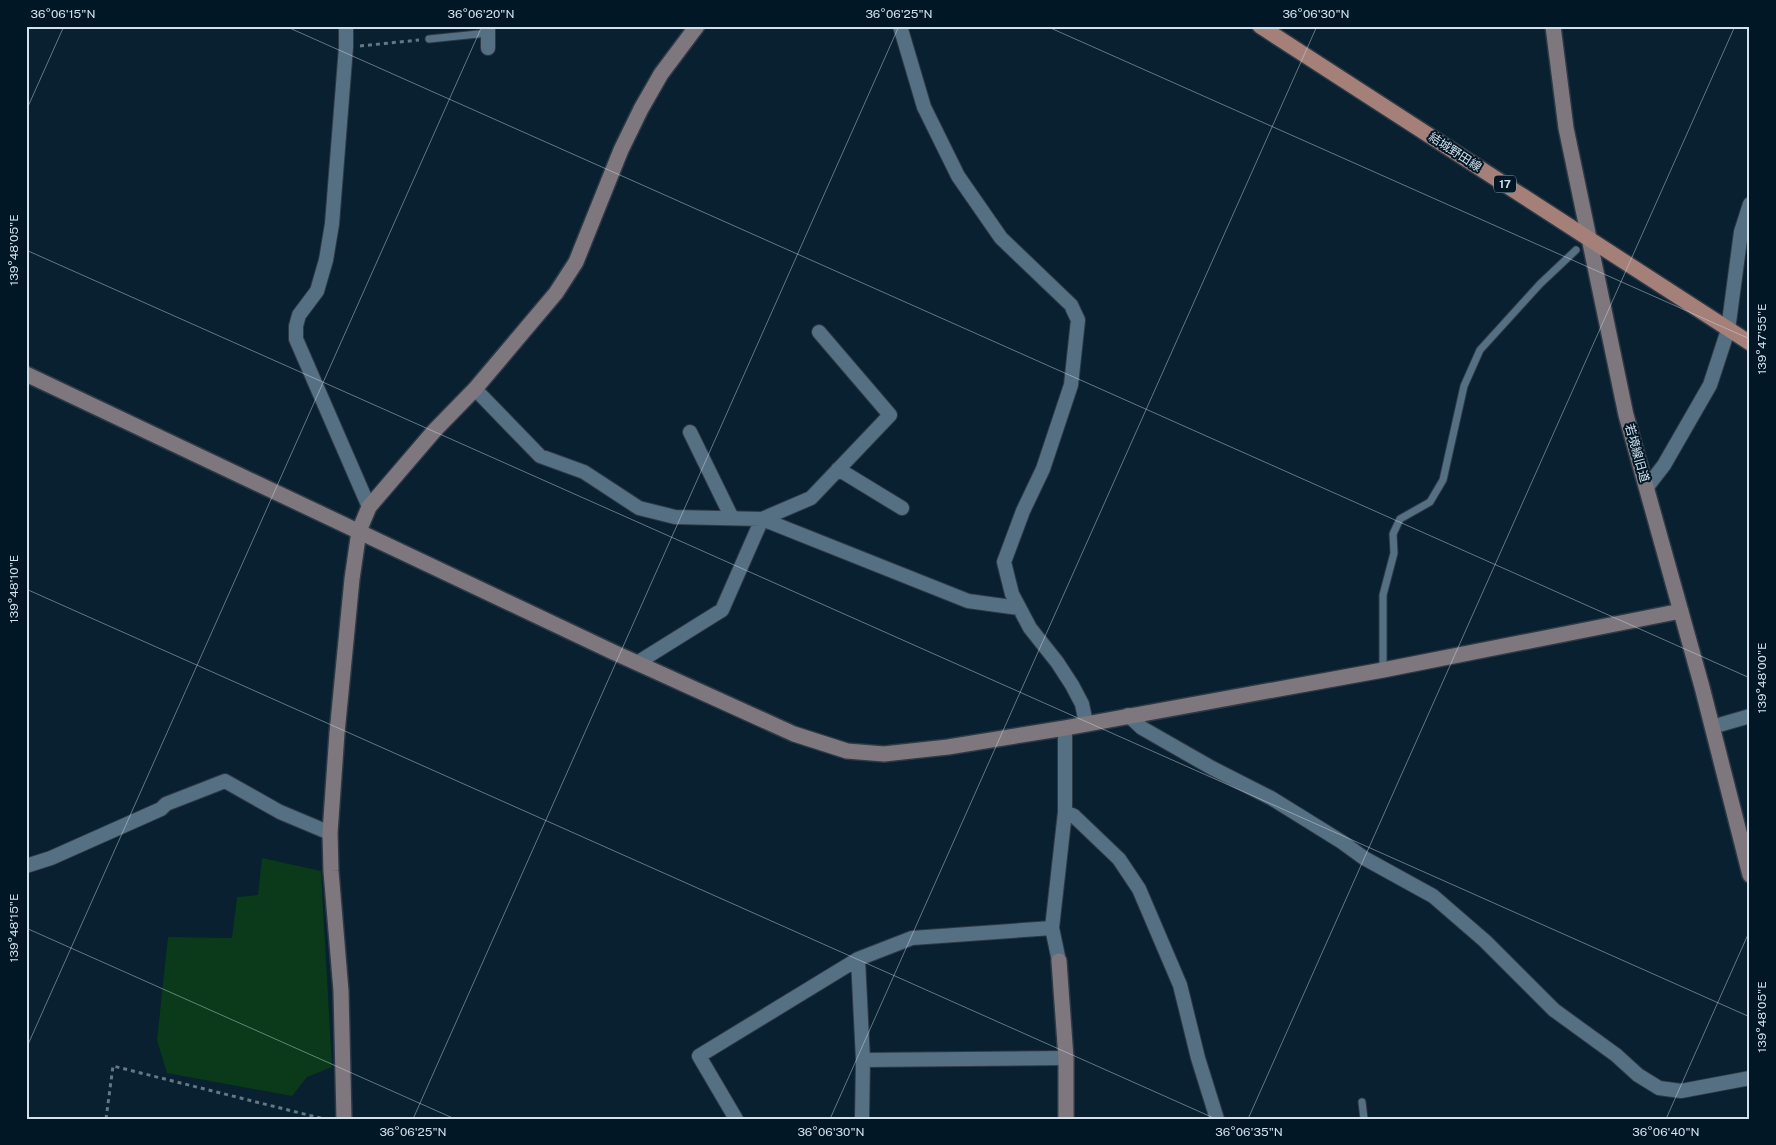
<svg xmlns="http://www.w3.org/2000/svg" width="1776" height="1145" viewBox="0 0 1776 1145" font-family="'Public Sans','Noto Sans JP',sans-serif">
<rect width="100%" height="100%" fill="#082030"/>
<path fill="#0a3a19" d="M262 858 321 871 332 1067 307 1077 292 1096 167 1073 157 1040 168 937 232 938 237 897 258 895Z"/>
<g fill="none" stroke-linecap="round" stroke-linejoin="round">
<g stroke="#2e3946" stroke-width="9">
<path id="lane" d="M429 39 488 33
M1383 670V595L1394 553 1393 534 1400 519 1430 502 1443 480 1464 386 1480 350 1540 284 1576 250
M1362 1102 1364 1119"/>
</g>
<g stroke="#2e3946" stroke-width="16">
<path id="street" d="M346 26V47L332 224 326 260 317 291 299 315 296 326V339L369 507
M900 26 924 107 958 176 1001 238 1071 305 1078 320 1071 385 1043 469 1023 511 1004 562 1012 594 1030 628 1057 662 1072 685 1082 704 1086 723
M488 48V26
M475 389 540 456 584 472 639 508 675 517 762 519 968 601 1019 608
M690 432 732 518
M838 469 902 508
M1647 487 1664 465 1710 385 1728 330 1741 232 1750 204
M637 663 722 610 762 519 811 498 890 415 819 332
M1128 715 1142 728 1212 768 1271 798 1342 842 1364 858 1433 896 1485 941 1554 1010 1616 1055 1638 1075 1659 1088 1681 1091 1750 1078
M1712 727 1750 716
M1065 812 1074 816 1119 859 1139 889 1180 985 1198 1058 1217 1119
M26 866 51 858 161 809 166 804 225 781 280 812 330 833
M858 959 863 1060 862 1119
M1059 961 1052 928 1065 812V728
M863 1060 1066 1058
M736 1119 699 1056 858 959 912 938 1052 928"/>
</g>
<g stroke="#2e3946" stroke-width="18">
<path id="secondary" d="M1553 26 1566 128 1626 415 1702 687 1750 875
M26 374 613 652 794 734 847 751 884 754 948 747 1065 728 1383 670 1681 611
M1059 961 1066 1058V1119
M344 1119 341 991 331 871 330 833 337 733 352 579 359 531 369 507 435 430 475 389 556 293 576 262 621 150 641 109 661 74 697 26"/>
</g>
<g stroke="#2e3946" stroke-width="18">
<path id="primary" d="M1260 26 1750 343"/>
</g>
<path stroke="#637784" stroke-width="3" stroke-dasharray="4 4" stroke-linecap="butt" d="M360 46 419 40
M106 1119 113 1066 324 1119"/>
<use href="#lane" stroke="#567083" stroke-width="7"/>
<use href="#street" stroke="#567083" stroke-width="14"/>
<use href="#secondary" stroke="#7e787e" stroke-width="15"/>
<use href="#primary" stroke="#a58079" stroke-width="15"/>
</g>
<path fill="none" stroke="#d2e1eb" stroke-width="1" stroke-opacity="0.45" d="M285 26 1750 678M1046 26 1750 339M26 111 64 26M26 250 1750 1017M26 589 1216 1119M26 928 455 1119M26 1049 482 26M413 1119 899 26M830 1119 1317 26M1248 1119 1735 26M1666 1119 1750 930"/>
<g text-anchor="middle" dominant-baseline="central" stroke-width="4" stroke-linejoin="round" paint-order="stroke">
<rect fill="#011726" stroke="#93a4b0" stroke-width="1" x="1494" y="175.5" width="22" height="17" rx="4"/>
<g font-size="11" font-weight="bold" fill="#d2e1eb">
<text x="1505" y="184">17</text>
</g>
<g font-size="12" fill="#d2e1eb" stroke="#011726">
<text transform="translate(1455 152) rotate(33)">結城野田線</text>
<text transform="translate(1637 453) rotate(74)">若境線旧道</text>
</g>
</g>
<rect width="1776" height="1145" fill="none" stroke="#011726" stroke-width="55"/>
<rect x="28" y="28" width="1720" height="1090" fill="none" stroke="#d2e1eb" stroke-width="2"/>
<g font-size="12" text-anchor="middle" fill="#d2e1eb">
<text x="63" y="18">36°06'15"N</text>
<text x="481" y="18">36°06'20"N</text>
<text x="899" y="18">36°06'25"N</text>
<text x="1316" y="18">36°06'30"N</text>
<text transform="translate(14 250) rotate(-90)" y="4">139°48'05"E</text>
<text transform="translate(1762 339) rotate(-90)" y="4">139°47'55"E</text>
<text transform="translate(14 589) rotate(-90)" y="4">139°48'10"E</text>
<text transform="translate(1762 678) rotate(-90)" y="4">139°48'00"E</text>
<text transform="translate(14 928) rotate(-90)" y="4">139°48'15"E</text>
<text transform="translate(1762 1017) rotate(-90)" y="4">139°48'05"E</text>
<text x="413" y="1136">36°06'25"N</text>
<text x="831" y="1136">36°06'30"N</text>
<text x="1249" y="1136">36°06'35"N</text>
<text x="1666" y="1136">36°06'40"N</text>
</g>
</svg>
